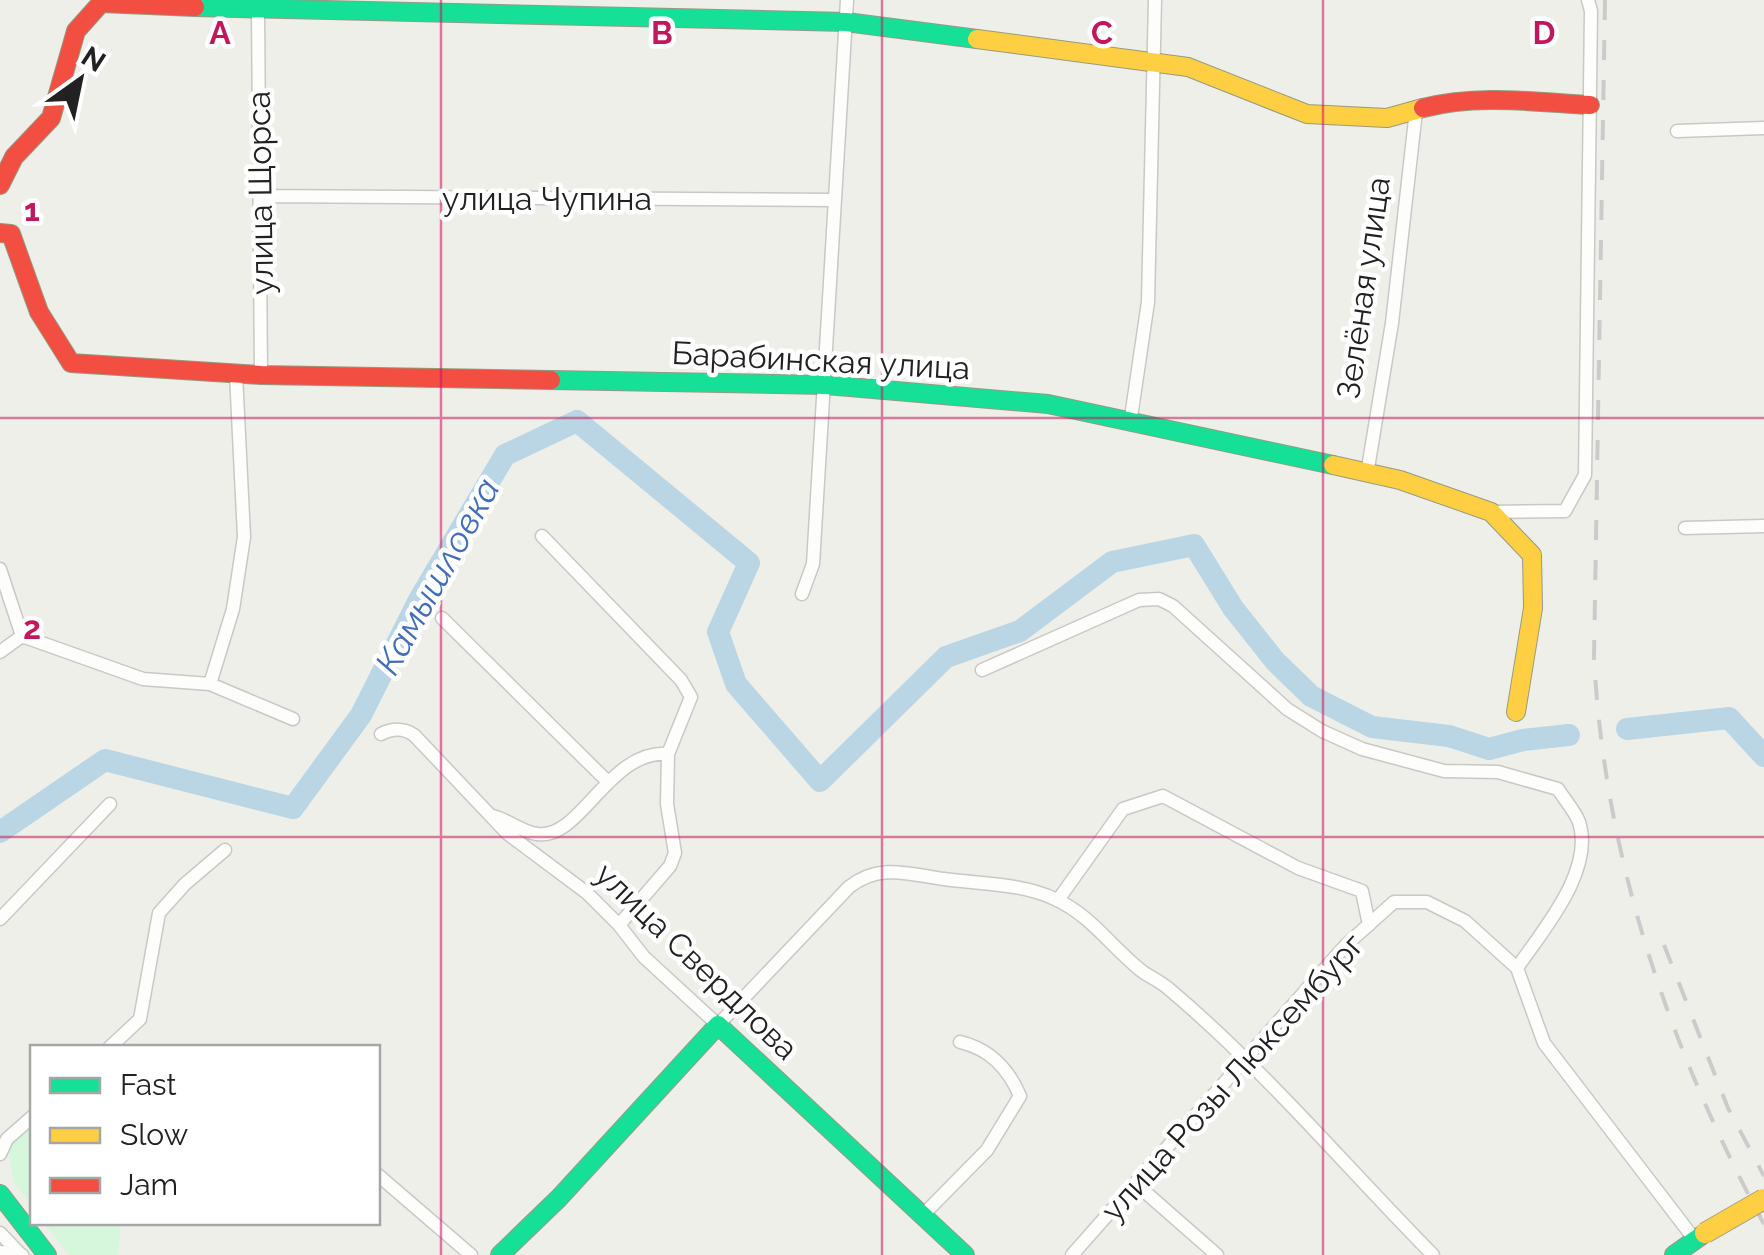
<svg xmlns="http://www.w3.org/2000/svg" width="1764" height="1255" viewBox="0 0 1764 1255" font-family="Raleway,sans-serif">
<rect width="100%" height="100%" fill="#efefea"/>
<path fill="#d6f7dc" d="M32 1120V1207L14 1182 8 1150Z
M44 1223H121L118 1255H69Z"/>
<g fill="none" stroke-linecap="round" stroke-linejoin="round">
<path stroke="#bad6e4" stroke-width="22" d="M1627 729 1729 718 1764 756
M0 832 105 760 293 808 361 715 420 598 505 455 577 421 749 563 718 632 736 684 820 781 946 657 1020 631 1112 562 1194 545 1233 608 1275 661 1311 696 1372 727 1449 736 1489 749 1523 740 1569 735"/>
<g stroke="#c8c8c6" stroke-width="15">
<path id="street" d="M258 10 261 375
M1677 131 1764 128
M261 196 833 200
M1130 424 1148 302 1155 0
M1367 474 1392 323 1416 111
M1491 512 1565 511 1585 475 1591 11 1588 0
M1685 528 1764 526
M542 536 681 680 691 697 668 754 667 804 675 853 670 866 619 925
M0 569 22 636 0 652
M802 594 813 564 847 0
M442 618 608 782
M22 636 143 679 210 684 293 719
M982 670 1139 600 1159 599 1173 606 1287 709 1322 731 1362 749 1444 771 1498 772 1558 789C1564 799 1575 811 1579 822 1595 871 1542 931 1517 968
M210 684 233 609 244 537 236 374
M381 734C393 728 403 728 414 735L508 834 587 893 619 925 644 957 718 1025 849 887C880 863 908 874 944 879 980 884 1021 883 1055 899 1091 915 1113 949 1143 972 1152 978 1161 982 1169 989 1264 1069 1345 1166 1433 1255
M493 816C508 820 522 832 537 834 580 841 609 749 668 754
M1058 900 1123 809 1163 796 1298 868 1362 891 1369 925
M0 919 110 804
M109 1048 140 1019 159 913 185 884 225 850
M0 1154 7 1139 32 1117
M378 1175 471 1255
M1136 1184 1217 1255
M922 1216 987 1150 1020 1096C1008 1068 990 1049 960 1042
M0 1233 21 1255
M0 1252 22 1255
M1072 1255 1346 945 1394 902H1427L1465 921 1517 968 1544 1043 1695 1240"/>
</g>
<g stroke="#949b80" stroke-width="20">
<path id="fast" d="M195 7 846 22 977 39
M551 380 826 385 1048 404 1333 465
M0 1194 47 1255
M500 1255 559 1198 718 1025 965 1255
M1674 1255 1705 1233"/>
</g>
<g stroke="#949b80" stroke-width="20">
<path id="slow" d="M977 39 1188 67 1307 114 1387 118 1423 108
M1333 465 1400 480 1491 512 1532 555 1533 608 1516 712"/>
</g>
<g stroke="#949b80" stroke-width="20">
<path id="jam" d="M1423 108C1478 94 1534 102 1590 105
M0 185 14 157 51 118 76 31 101 3 195 7
M0 233 11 234 39 312 71 363 261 375 551 380"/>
</g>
<use href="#street" stroke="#fdfdfc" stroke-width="12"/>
<use href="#fast" stroke="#16e098" stroke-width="18"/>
<use href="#slow" stroke="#ffcf43" stroke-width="18"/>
<use href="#jam" stroke="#f24e42" stroke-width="18"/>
<path stroke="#cbcbcb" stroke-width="4" stroke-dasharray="20 20" stroke-linecap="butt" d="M1605 0 1594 657C1604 857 1669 1048 1764 1224
M1664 945 1728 1108 1764 1176"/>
<g stroke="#a6a085" stroke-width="22" stroke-linecap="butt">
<path id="slow-bridge" d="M1705 1233 1764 1199"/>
</g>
<use href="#slow-bridge" stroke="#ffcf43" stroke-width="20"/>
</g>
<path fill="none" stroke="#c2185b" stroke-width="2.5" stroke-opacity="0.55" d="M441 0V1255M882 0V1255M1323 0V1255M0 418H1764M0 837H1764"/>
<g text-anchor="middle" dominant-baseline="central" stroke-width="9" stroke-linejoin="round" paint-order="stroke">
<g font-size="32" fill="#212121" stroke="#fff">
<text transform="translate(260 193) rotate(-91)">улица Щорса</text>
<text x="547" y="198">улица Чупина</text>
<text transform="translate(1363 288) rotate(-82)">Зелёная улица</text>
<text transform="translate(821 360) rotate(3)">Барабинская улица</text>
<text transform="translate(697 961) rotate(44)">улица Свердлова</text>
<text transform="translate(1232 1077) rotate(-48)">улица Розы Люксембург</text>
</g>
<g font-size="35" font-style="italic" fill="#446db9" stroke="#fff">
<text transform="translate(437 576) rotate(-61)">Камышловка</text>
</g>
</g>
<g font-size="32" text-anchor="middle" font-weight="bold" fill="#c2185b" stroke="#fff" stroke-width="9" stroke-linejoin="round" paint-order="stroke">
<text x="220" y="44">A</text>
<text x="662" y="44">B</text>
<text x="1102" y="44">C</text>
<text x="1544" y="44">D</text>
<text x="32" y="221">1</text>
<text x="32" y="639">2</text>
</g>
<rect x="30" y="1045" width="350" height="180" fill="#ffffff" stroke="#a6a6a6" stroke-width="2.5"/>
<rect x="50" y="1078" width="50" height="15" fill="#16e098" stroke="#a6a6a6" stroke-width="2.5"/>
<text x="120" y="1095" font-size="30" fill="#212121">Fast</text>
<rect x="50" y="1128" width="50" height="15" fill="#ffcf43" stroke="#a6a6a6" stroke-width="2.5"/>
<text x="120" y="1145" font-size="30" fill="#212121">Slow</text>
<rect x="50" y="1178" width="50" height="15" fill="#f24e42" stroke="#a6a6a6" stroke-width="2.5"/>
<text x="120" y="1195" font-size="30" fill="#212121">Jam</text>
<g transform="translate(80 80) rotate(33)" stroke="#ffffff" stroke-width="8" paint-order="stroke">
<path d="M0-8L18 38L0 25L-18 38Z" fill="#212121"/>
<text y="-15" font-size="28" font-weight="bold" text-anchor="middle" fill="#212121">N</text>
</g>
</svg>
